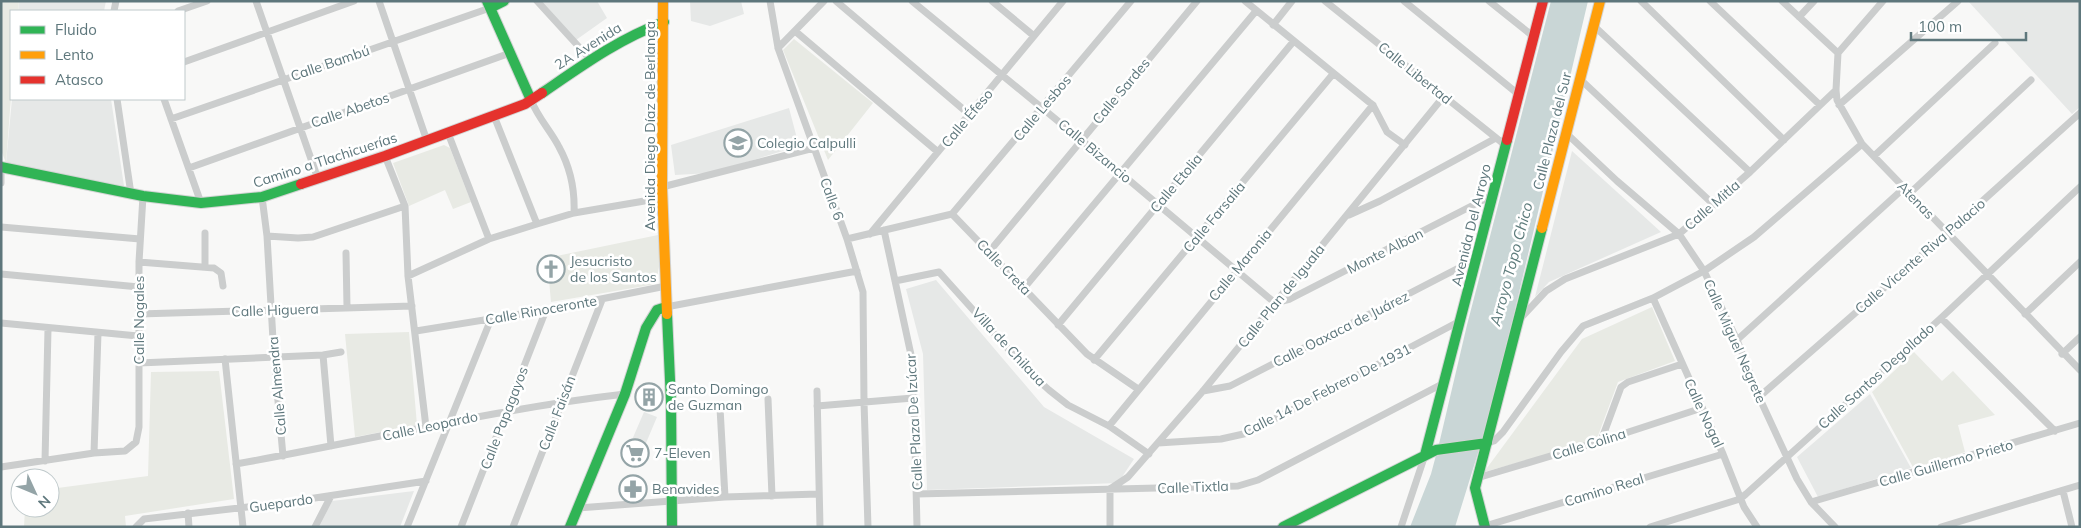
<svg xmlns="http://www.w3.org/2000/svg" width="2081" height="528" viewBox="0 0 2081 528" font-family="Mulish,sans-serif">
<rect width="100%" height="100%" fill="#f8f8f7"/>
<path fill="#e6e8e7" d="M19 1H106L104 11H18Z
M541 1H597L607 18 576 40Z
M690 1H741L744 14 710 26 691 21Z
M1968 1H2080V107L2072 114Z
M12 99H111L124 186 6 163Z
M789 108 799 146 711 173 675 175 671 145Z
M1572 151 1661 232 1549 282 1535 297Z
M936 280 1044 407 1134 459 1118 483 927 490 923 354 906 289Z
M1870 394 1911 468 1818 497 1797 457Z
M644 412 657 417 638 462 625 456Z
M414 491 400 527H319L332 501Z"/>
<path fill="#e8eae4" d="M1 1H19L18 11H11V97L6 163 1 150Z
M794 39 873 103 828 160 783 50Z
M444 145 450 148 471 202 453 209 445 190 409 206 393 163Z
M658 235 660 261 656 284 551 302 547 258Z
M1652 307 1675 361 1618 382 1596 441 1484 472 1582 339Z
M409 332 417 425 355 437 345 334Z
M1914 352 1942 381 1953 371 1995 415 1958 425 1965 452 1914 469 1872 392Z
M219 371 234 499 125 516 126 527H24L25 508H50V489L148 476 151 372Z"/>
<path fill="#c9d6d6" d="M1551 1H1588L1513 318 1482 440 1455 527H1410L1431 474 1439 444 1467 325Z"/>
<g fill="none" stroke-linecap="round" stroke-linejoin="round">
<g stroke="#d3d4d4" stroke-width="12">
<path id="fast" d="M487 1 531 100
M490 8 504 1
M542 93C583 65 617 40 664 22
M1 167 143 196 201 203 262 197 301 184
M667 314 671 402 672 527
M1425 455 1507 140
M570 527 625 394 646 328 657 310 666 307
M1283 527 1436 450 1487 443
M1485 527 1475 488 1542 228"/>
</g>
<g stroke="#d3d4d4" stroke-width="12">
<path id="slow" d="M663 1 662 187 667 314
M1542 228 1600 1"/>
</g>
<g stroke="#d3d4d4" stroke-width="12">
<path id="jam" d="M1507 140 1543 1
M301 184 385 156 525 104 542 93"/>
</g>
<path stroke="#cbcdcd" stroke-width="7" d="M256 1 318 179
M379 1 427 141
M537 1 590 59
M770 1 778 48 847 239 863 292 864 402 868 527
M836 1 970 115
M912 1 1098 154 1275 303 1290 299 1493 195
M992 1 1034 36
M1245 1 1369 102 1373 105 1387 132 1405 145
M1325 1 1505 145
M1404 1 1518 94
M1489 1 1534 37
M1641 1 1784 140
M1710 1 1820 105
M1782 1 1838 53
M114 11 116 1
M178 11 207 1
M1799 17 1814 1
M1273 25 1292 1
M1593 25 1750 172
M795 31 938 152
M778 48 824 1
M1838 53 1836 90 1837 100 1862 144 2080 370
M1838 53 1883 1
M184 62 354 1
M1580 79 1714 205
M117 99 131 194
M164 99 201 203
M531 100C538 118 551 131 559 147 570 167 575 190 574 213
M1839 105 1958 1
M494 116 537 224
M171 119 490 8
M448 133 489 239
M1566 133 1617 181 1679 234 1704 271 1737 340 1759 397 1797 479 1811 502 1835 527
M385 156 405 206 408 276 426 427
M1874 156 1995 43
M1 165V183
M189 168 510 53
M662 187 814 148
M1909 194 2031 80
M262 197 267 236 274 357 283 456
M952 214 1131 1
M952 214 1087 354 1138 389
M1349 215 1380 201 1496 138
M1 227 140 239
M884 230 913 364 917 527
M870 234 1063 1
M267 236 298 238 313 237 405 206
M847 239 952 214
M989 252 1197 1
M346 253 347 307
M139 262 214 268 221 273 223 286
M205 266V233
M1 274 139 287
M408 276 489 239 537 224 574 213 662 198
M895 281 939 272 1028 371 1049 390 1068 405 1109 426 1149 454
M1024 288 1256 11
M1653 298 1723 454 1744 507 1757 527
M666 307 857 271
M139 314 412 306
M2025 314 2080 262
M1941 318 2055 431
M1519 320 1546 291 1565 279 1679 234 1750 172 1836 90
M1 323 138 336
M1058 325 1293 42
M416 331 546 310 666 286
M1737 340 1904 188
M2062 354 2080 337
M323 355 331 446
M225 359 243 527
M1094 360 1333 74
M139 363 323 355 341 352
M817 391 820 527
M1203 391 1230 386 1476 259
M1759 397 1947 233 2080 113
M768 399 772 496
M817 406 913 398
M720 408 725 497
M1109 426 1373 105
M1601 441 1621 387 1628 382 1682 364
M1158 443 1221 439 1248 433 1460 321
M1487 443 1494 441 1503 432 1561 352 1583 326 1653 298 1704 271 1754 237 1862 144
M94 453 98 333
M45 461 48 329
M236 464C366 441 494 409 625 394
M1 467 94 453 125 451 136 442 139 427V262L143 196
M1477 478 1601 441 1702 408
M2063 491 2072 527
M917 494 1238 486 1258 480 1444 383
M1811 502 2080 423
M578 508 725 497 818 494
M188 513 189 527
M1485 526 1723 454
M136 527 144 519 282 503 426 481
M315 527 331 496
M407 527 491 319
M461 527 546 310
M513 527 602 300
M1110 527V489L1128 477 1203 391 1444 96
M1401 527 1425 455
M1650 527 1740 499 1746 494 1941 318 2080 187
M1941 527 2080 485"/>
<use href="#fast" stroke="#30b455" stroke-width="10"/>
<use href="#slow" stroke="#ff9f0a" stroke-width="10"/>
<use href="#jam" stroke="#e5322d" stroke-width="10"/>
</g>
<defs>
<g id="school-ring" transform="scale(1.4375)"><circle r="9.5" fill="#fff" stroke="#94a4a7" stroke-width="1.5"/><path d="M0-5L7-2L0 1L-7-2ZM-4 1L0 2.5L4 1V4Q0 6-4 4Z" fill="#94a4a7"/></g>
<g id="church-ring" transform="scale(1.4375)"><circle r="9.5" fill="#fff" stroke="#94a4a7" stroke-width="1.5"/><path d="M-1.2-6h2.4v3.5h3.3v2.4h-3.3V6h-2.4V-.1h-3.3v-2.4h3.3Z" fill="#94a4a7"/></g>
<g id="building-ring" transform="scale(1.4375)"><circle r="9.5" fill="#fff" stroke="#94a4a7" stroke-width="1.5"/><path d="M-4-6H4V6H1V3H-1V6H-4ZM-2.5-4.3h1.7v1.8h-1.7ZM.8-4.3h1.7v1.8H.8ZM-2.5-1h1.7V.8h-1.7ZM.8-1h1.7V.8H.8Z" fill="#94a4a7"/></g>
<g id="supermarket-ring" transform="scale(1.4375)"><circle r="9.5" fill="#fff" stroke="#94a4a7" stroke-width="1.5"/><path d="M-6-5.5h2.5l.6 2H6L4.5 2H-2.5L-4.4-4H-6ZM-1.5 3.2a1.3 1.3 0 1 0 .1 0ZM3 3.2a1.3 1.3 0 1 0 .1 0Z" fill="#94a4a7"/></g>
<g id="pharmacy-ring" transform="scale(1.4375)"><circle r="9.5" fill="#fff" stroke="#94a4a7" stroke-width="1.5"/><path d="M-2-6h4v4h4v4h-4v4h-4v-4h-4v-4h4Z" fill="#94a4a7"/></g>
</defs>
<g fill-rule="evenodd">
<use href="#school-ring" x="738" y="143"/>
<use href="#church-ring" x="551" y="269"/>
<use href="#building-ring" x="649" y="397"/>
<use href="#supermarket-ring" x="635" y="453"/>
<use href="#pharmacy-ring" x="633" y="489"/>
</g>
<g text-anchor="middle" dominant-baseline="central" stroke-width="5" stroke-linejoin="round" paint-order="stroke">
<g font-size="14" fill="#5e777c" stroke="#fff">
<text transform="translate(588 46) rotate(-32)">2A Avenida</text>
<text transform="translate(330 63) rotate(-19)">Calle Bambú</text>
<text transform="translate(1415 73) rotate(39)">Calle Libertad</text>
<text transform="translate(1121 91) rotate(-50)">Calle Sardes</text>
<text transform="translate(1042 108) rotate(-50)">Calle Lesbos</text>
<text transform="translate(350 110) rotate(-19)">Calle Abetos</text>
<text transform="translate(967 118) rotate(-50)">Calle Éfeso</text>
<text transform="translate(650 126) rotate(-90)">Avenida Diego Díaz de Berlanga</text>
<text transform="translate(1552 131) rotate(-76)">Calle Plaza del Sur</text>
<text transform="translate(1095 151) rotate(40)">Calle Bizancio</text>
<text transform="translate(325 160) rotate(-18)">Camino a Tlachicuerías</text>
<text transform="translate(1176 183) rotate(-50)">Calle Etolia</text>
<text transform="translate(832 199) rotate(70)">Calle 6</text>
<text transform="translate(1916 200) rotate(46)">Atenas</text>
<text transform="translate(1712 205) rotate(-41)">Calle Mitla</text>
<text transform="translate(1214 217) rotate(-50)">Calle Farsalia</text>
<text transform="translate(1471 225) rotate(-76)">Avenida Del Arroyo</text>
<text transform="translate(1385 251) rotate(-27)">Monte Alban</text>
<text transform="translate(1920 256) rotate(-41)">Calle Vicente Riva Palacio</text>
<text transform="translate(1240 265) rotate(-50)">Calle Maronia</text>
<text transform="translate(1004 267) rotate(46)">Calle Creta</text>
<text transform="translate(1281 296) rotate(-51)">Calle Plan de Iguala</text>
<text transform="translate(275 310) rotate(-2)">Calle Higuera</text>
<text transform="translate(541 310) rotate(-10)">Calle Rinoceronte</text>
<text transform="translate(139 320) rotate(-90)">Calle Nogales</text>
<text transform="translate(1341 329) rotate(-27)">Calle Oaxaca de Juárez</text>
<text transform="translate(1735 341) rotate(66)">Calle Miguel Negrete</text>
<text transform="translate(1009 347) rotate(47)">Villa de Chilaua</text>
<text transform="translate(1876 376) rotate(-42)">Calle Santos Degollado</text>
<text transform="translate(277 386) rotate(-95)">Calle Almendra</text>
<text transform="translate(1327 390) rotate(-27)">Calle 14 De Febrero De 1931</text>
<text transform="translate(557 413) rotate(-69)">Calle Faisán</text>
<text transform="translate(1704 413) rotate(65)">Calle Nogal</text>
<text transform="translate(504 418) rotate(-69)">Calle Papagayos</text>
<text transform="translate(914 422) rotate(-93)">Calle Plaza De Izúcar</text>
<text transform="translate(430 426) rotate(-12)">Calle Leopardo</text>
<text transform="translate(1589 444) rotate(-17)">Calle Colina</text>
<text transform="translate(1946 463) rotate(-16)">Calle Guillermo Prieto</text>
<text transform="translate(1193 487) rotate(-2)">Calle Tixtla</text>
<text transform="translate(1604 490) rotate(-17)">Camino Real</text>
<text transform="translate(281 503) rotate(-8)">Guepardo</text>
</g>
<g font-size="14" fill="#5e777c" stroke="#fff" text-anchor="start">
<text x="757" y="143">Colegio Calpulli</text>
<text x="570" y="261">Jesucristo<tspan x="570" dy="16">de los Santos</tspan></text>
<text x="668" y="389">Santo Domingo<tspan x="668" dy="16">de Guzman</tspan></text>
<text x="654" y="453">7-Eleven</text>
<text x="652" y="489">Benavides</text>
</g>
<g font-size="15" font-style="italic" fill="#5e7c7c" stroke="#fff">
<text transform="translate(1511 264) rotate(-75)">Arroyo Topo Chico</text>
</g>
</g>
<rect width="2081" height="528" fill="none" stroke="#5e777c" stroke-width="5"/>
<rect x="10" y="10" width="175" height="90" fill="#ffffff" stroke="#bfc9cb"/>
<rect x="20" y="26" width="25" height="8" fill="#30b455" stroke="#bfc9cb"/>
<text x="55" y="35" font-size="15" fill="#5e777c">Fluido</text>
<rect x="20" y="51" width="25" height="8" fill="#ff9f0a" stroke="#bfc9cb"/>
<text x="55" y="60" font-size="15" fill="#5e777c">Lento</text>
<rect x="20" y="76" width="25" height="8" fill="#e5322d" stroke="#bfc9cb"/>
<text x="55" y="85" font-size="15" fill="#5e777c">Atasco</text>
<g transform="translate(35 493) rotate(134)"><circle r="24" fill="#ffffff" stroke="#bfc9cb"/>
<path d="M0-4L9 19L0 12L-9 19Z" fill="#94a4a7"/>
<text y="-8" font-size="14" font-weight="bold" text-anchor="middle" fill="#5e777c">N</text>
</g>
<path d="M1911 32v8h115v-8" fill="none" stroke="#5e777c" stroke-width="2.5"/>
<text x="1918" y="32" font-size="15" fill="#5e777c" stroke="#ffffff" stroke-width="4" paint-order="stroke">100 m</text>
</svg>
